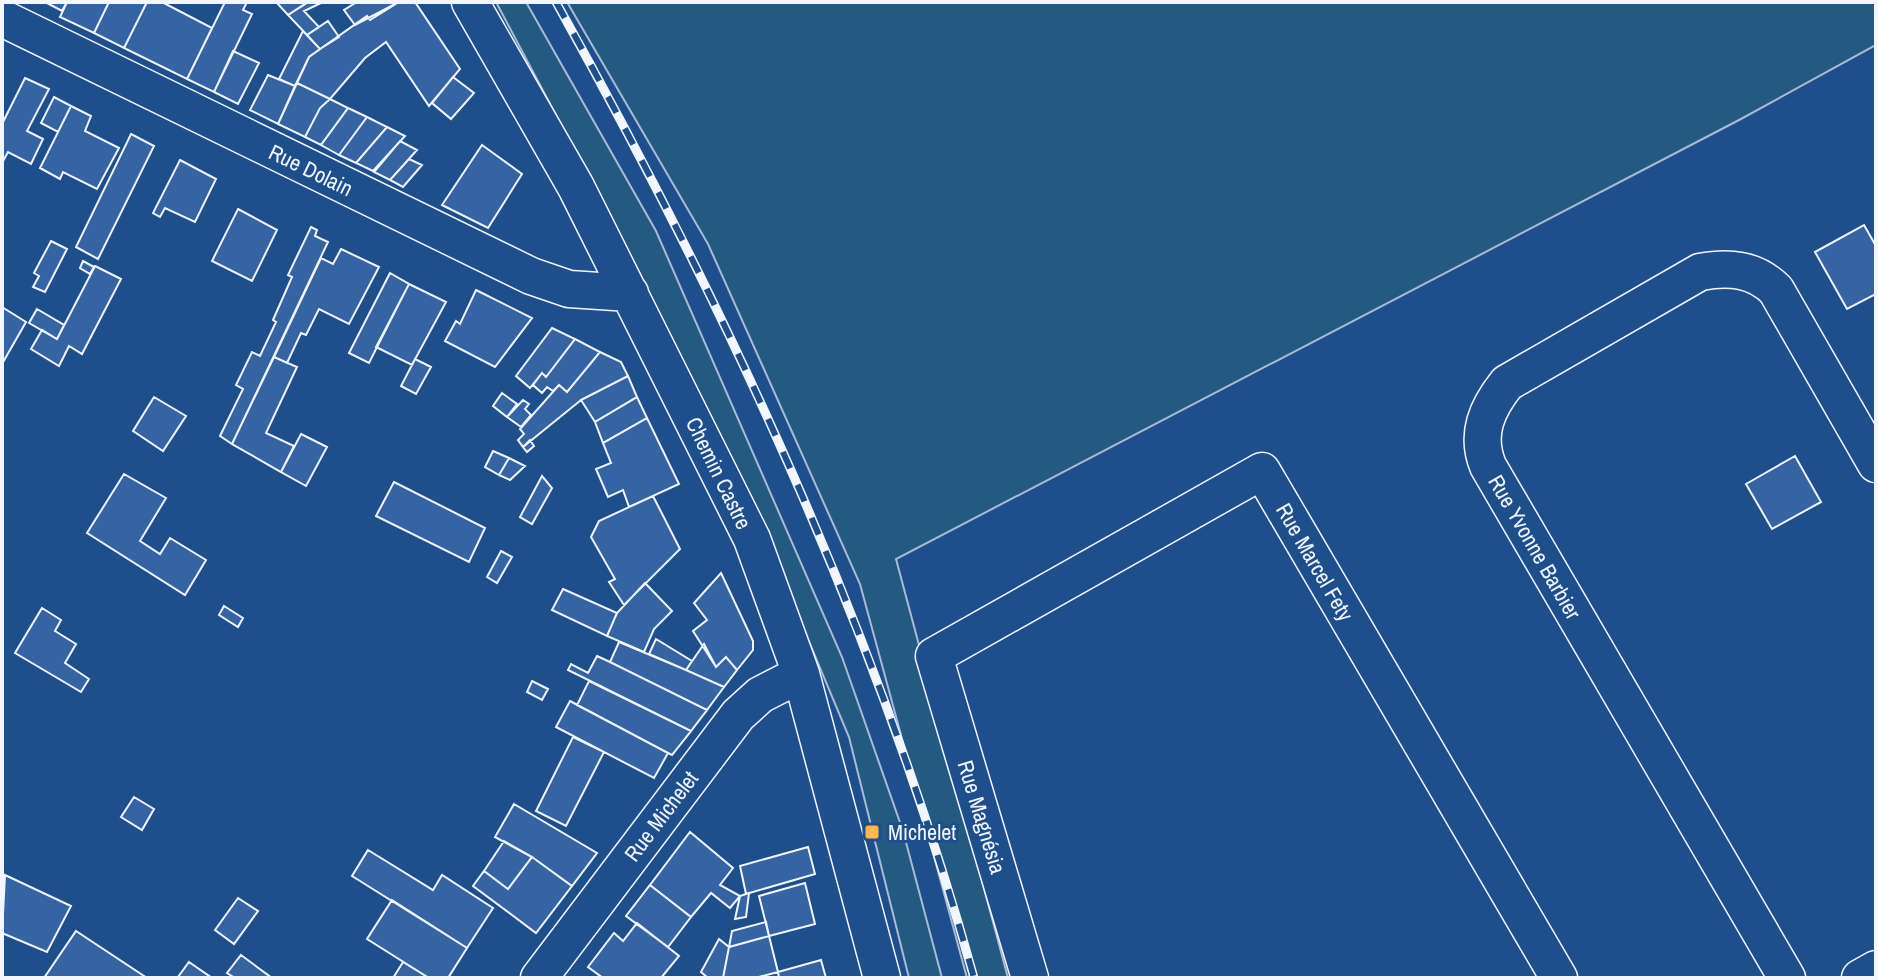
<svg xmlns="http://www.w3.org/2000/svg" width="1878" height="980" viewBox="0 0 1878 980" font-family="'Archivo Narrow',sans-serif">
<rect width="100%" height="100%" fill="#1f4e8c"/>
<path fill="#245a82" stroke="#a8bbd7" stroke-width="2" d="M496 2H526L656 231 842 657 903 831 942 978H909L849 737 748 496 637 268Z
M567 2H1876V45L1741 119 896 559 1008 978H967L860 584 708 244Z"/>
<path fill="#3563a3" stroke="#f2f6ff" stroke-width="2" d="M45 2H67L62 11Z
M67 2H109L94 33 60 17Z
M109 2H147L124 48 94 33Z
M147 2H162L212 28 187 79 124 48Z
M225 2H247L243 10 252 14 214 92 187 79Z
M276 2H307V3L288 15Z
M323 2 304 11 319 27 307 35 288 15 308 2Z
M357 2H399L355 25 344 10Z
M399 2H415L460 69 429 106 386 42 365 58 330 99 297 83 309 57 367 16 370 20Z
M328 21 339 37 320 49 307 35Z
M303 31 320 49 309 57 295 86 279 79Z
M233 51 259 63 238 104 214 92Z
M268 75 295 86 278 124 250 110Z
M453 77 474 93 451 119 432 103Z
M25 78 49 89 27 131 43 139 31 164 8 152 2 163V124Z
M297 83 330 99 320 108 305 137 278 124Z
M54 97 71 106 58 132 41 123Z
M330 99 348 108 321 145 305 137 320 108Z
M71 106 91 116 85 131 119 148 97 189 63 172 60 179 40 168Z
M348 108 367 117 339 155 321 145Z
M367 117 387 127 356 163 339 155Z
M387 127 405 136 373 171 356 163Z
M131 134 154 146 98 259 76 247Z
M400 141 417 150 390 180 374 172Z
M482 145 522 174 488 228 442 205Z
M409 159 422 165 403 187 390 180Z
M180 160 216 179 195 222 165 208 160 217 153 213Z
M238 209 277 230 252 281 212 261Z
M1864 225 1876 246V294L1847 309 1815 252Z
M311 227 317 230 315 236 328 242 232 444 220 436 243 389 236 385 252 352 260 356 276 322 273 320 292 277 288 275Z
M51 241 67 249 45 292 33 287 39 276 34 273Z
M341 249 379 267 349 324 319 309 306 335 301 333 287 363 274 357 321 258 333 264Z
M83 261 94 267 90 274 80 268Z
M95 266 121 279 82 354 69 346 59 366 31 349 42 330 57 339Z
M390 273 409 284 369 363 349 353Z
M409 284 446 302 412 365 376 347Z
M476 290 532 318 495 367 445 341 456 321 460 324Z
M2 307 26 322 2 364Z
M37 309 64 325 57 339 29 323Z
M552 328 575 339 546 377 542 373 530 388 516 376Z
M575 339 600 352 567 392 559 385 553 391 547 387 542 393 533 385 542 373 546 377Z
M600 352 621 362 628 376 581 400 523 447 518 440 524 434 520 429 559 385 567 392Z
M274 357 297 367 266 433 294 446 281 472 232 444Z
M415 359 431 367 416 394 401 386Z
M628 376 637 397 595 422 581 400Z
M502 393 517 404 507 417 493 406Z
M154 397 186 416 163 451 133 431Z
M637 397 647 418 603 443 595 422Z
M523 400 529 404 525 409 531 415 521 427 507 417Z
M647 418 679 484 629 507 623 490 608 497 596 469 611 463 603 443Z
M301 434 327 447 306 486 281 472Z
M530 440 534 446 527 452 523 447Z
M493 451 509 458 499 475 485 467Z
M1795 456 1821 502 1772 529 1746 484Z
M509 458 525 466 510 480 499 475Z
M124 474 166 498 140 541 160 554 170 538 206 560 185 595 87 533Z
M542 476 552 488 532 524 520 517Z
M394 482 485 528 469 562 376 516Z
M653 496 680 549 624 605 609 582 615 579 591 537 599 521Z
M501 551 512 557 497 583 487 577Z
M721 573 753 641V650L737 670 726 657 716 667 693 631 707 620 694 603Z
M645 583 672 611 654 629 644 652 607 636 617 613Z
M563 589 617 613 607 636 552 610Z
M224 606 243 618 238 627 219 615Z
M42 608 61 620 55 631 76 644 65 663 89 679 81 692 15 653Z
M656 639 692 661 686 670 649 654Z
M619 642 686 670 724 687 707 710 610 662Z
M704 644 716 667 726 657 737 670 724 687 686 670Z
M597 656 610 662 707 710 691 731 568 670 571 664 588 673Z
M532 681 548 689 542 700 527 692Z
M589 681 691 731 672 755 668 753 577 705Z
M570 701 668 753 654 778 556 727Z
M573 737 604 752 566 826 536 811Z
M134 797 154 809 142 830 121 817Z
M514 804 597 853 572 886 532 857 495 837Z
M690 832 733 868 720 885 740 896 730 908 711 893 691 917 650 885Z
M504 841 532 857 508 889 484 871Z
M808 847 815 874 746 894 740 866Z
M368 850 433 890 442 875 493 908 467 948 352 876Z
M532 857 572 886 536 933 473 886 484 871 508 889Z
M5 875 71 906 47 952 2 933Z
M805 883 815 924 769 936 759 896Z
M650 885 691 917 668 947 626 916Z
M749 893 746 917 735 919 740 896Z
M238 898 258 911 234 944 215 930Z
M392 900 467 948 448 978H429L367 939Z
M766 922 769 936 729 947 732 931Z
M637 923 679 956 661 978H603L588 967 614 933 623 941Z
M76 931 147 978H44Z
M769 936 778 972 755 978H723L729 947Z
M719 939 729 947 723 978H708L701 972Z
M241 955 272 978H235L227 973Z
M821 960 826 978H779L778 972Z
M189 962 212 978 178 977Z
M403 962 429 978H393Z"/>
<g fill="none" stroke-linecap="round" stroke-linejoin="round">
<g stroke="#f2f6ff" stroke-width="39">
<path id="minor" d="M470 2 576 187 752 539 801 674 882 978
M2 18 531 276 569 289 630 293
M539 978 738 715 760 695 801 674
M1030 978 934 656 1262 471 1559 978
M1787 978 1488 466C1475 434 1487 408 1507 383L1700 272C1728 267 1754 268 1776 290L1876 464
M1860 978 1876 969"/>
</g>
<use href="#minor" stroke="#1f4e8c" stroke-width="36"/>
<g stroke="#f2f6ff" stroke-width="9">
<path id="rail" d="M556 2C729 312 879 635 974 978"/>
</g>
<use href="#rail" stroke="#1f4e8c" stroke-width="6" stroke-dasharray="18" stroke-linecap="butt"/>
</g>
<rect fill="#ffb74d" stroke="#1f4e8c" stroke-width="3" x="864" y="824" width="16" height="16" rx="4"/>
<g text-anchor="middle" dominant-baseline="central" stroke-width="6" stroke-linejoin="round" paint-order="stroke">
<g font-size="22" fill="#f2f6ff" stroke="#1f4e8c">
<text transform="translate(311 170) rotate(26)">Rue Dolain</text>
<text transform="translate(719 473) rotate(64)">Chemin Castre</text>
<text transform="translate(1535 547) rotate(60)">Rue Yvonne Barbier</text>
<text transform="translate(1315 562) rotate(60)">Rue Marcel Fety</text>
<text transform="translate(661 816) rotate(-53)">Rue Michelet</text>
<text transform="translate(982 817) rotate(73)">Rue Magnésia</text>
</g>
<g font-size="22" fill="#f2f6ff" stroke="#1f4e8c" text-anchor="start">
<text x="888" y="832">Michelet</text>
</g>
</g>
<rect width="1878" height="980" fill="none" stroke="#f2f6ff" stroke-width="8"/>
</svg>
